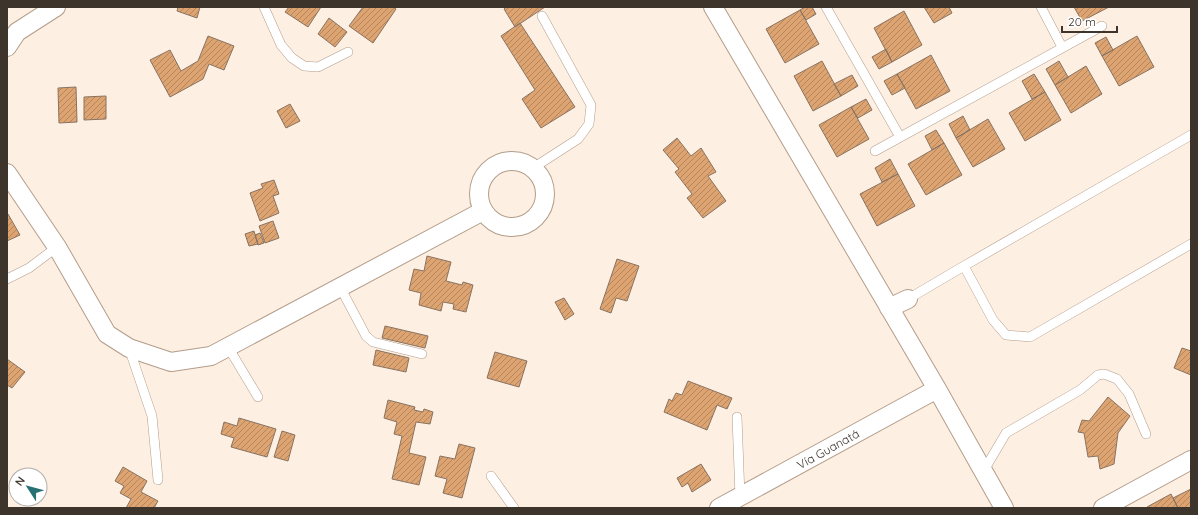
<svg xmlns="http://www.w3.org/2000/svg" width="1198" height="515" viewBox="0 0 1198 515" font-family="Quicksand,sans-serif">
<defs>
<pattern id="building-hatch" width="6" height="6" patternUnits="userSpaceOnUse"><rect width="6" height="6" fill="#dda471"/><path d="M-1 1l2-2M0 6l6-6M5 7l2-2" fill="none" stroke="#b4865d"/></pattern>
</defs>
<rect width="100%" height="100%" fill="#feefe3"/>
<path fill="url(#building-hatch)" stroke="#887361" d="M178 7H200L197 18 177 11Z
M289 7H321L308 27 285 12Z
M363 7H393L396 9 373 43 349 26Z
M506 7H545L515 27 504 9Z
M805 7H812L816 14 806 20 800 10Z
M924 7H949L952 13 934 23Z
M1074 7H1109L1082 21Z
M800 10 819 44 785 63 766 29Z
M904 11 922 45 892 62 874 28Z
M329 18 347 32 335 47 318 34Z
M520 23 575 107 541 128 522 99 535 90 501 36Z
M208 36 234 46 224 70 209 64 203 79 170 97 150 60 170 50 181 71 198 61Z
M1137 36 1154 67 1119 86 1102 56Z
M1106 37 1113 50 1102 56 1095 43Z
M886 49 892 62 879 69 872 57Z
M931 55 950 91 916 109 897 74Z
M822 61 841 96 813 111 794 76Z
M1059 61 1068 77 1055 85 1046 69Z
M1086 66 1102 94 1071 113 1055 85Z
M897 74 905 88 892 95 884 81Z
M1034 74 1045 92 1032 99 1022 81Z
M852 75 858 86 841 96 834 84Z
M76 87 77 122 59 123 58 88Z
M1045 92 1061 120 1025 141 1009 113Z
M106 96V119L84 120V97Z
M866 99 872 110 858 118 851 107Z
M290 104 300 121 286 128 277 111Z
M851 107 869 139 837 157 819 125Z
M963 116 970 130 956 138 949 124Z
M988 119 1005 149 973 167 956 138Z
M936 130 944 143 932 150 925 136Z
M677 138 691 156 701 148 716 172 708 176 726 201 703 218 687 198 692 194 675 172 679 169 663 150Z
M944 143 962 175 926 195 908 164Z
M890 159 898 174 882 182 875 168Z
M898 174 915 206 877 226 860 194Z
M274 180 279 194 273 196 279 213 260 221 250 193 263 188 261 184Z
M8 214 20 235 7 241V215Z
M273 221 279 238 265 243 259 226Z
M254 231 258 244 249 246 245 234Z
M260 233 264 243 258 245 255 235Z
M427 256 451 262 446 281 462 285 463 282 473 285 466 312 453 309 454 304 443 302 441 311 419 305 421 293 409 290 414 269 424 271Z
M617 259 639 266 627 301 616 298 611 313 600 309Z
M564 298 574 314 565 320 555 302Z
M385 326 428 336 425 348 382 338Z
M1182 348 1191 351V375L1174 368Z
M376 350 409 358 406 372 373 365Z
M495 352 527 361 519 387 487 378Z
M7 359 25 372 12 388 7 385Z
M688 381 732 398 727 409 717 405 707 430 664 412 669 399 672 401 676 393 682 395Z
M1108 397 1130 416 1118 433 1114 464 1100 469 1098 456 1088 457 1084 433 1078 432 1082 420 1089 421Z
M388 400 415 407 414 410 423 412 424 409 433 412 430 424 416 422 409 453 426 457 419 485 392 479 402 436 394 434 397 422 384 418Z
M239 418 276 429 267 457 231 447 234 438 221 434 224 422 237 426Z
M282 431 295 435 288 461 274 457Z
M459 444 475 448 462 498 443 493 447 479 435 476 440 456 455 459Z
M701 464 711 480 692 492 688 483 682 487 677 478Z
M123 467 147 481 141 492 158 501 154 508H126L131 499 120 493 124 486 115 481Z
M1191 489V508H1178L1173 498Z
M1171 494 1178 508H1147V507Z"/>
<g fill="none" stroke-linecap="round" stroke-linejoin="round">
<g stroke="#b39d8a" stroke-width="10">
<path id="lane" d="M264 7 281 45 292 58 304 66 318 67 348 52
M826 7 900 137
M1041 7 1062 47
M875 151 1102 26
M533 168 578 139 589 124 591 105 542 16
M964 266 1191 135
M7 279 29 268 57 247
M340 287 366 336 373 342 422 354
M908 299 964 266 993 320 1006 335 1030 337 1191 244
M228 347 258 397
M129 348 152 416 158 480
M737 417 740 497
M983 472 1006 433 1080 390 1098 375 1104 374 1117 379 1129 394 1146 434
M491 476 514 508"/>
</g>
<g stroke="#b39d8a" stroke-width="20">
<path id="street" d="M713 7 937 389 1004 508
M7 47 17 32 56 7
M479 194a33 33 0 1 1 66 0a33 33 0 1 1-66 0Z
M7 173 57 247 107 334 129 348 171 362 211 356 483 211
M889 308 908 299
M719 508 937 389
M1103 508 1191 460"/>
</g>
<use href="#lane" stroke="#fff" stroke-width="9"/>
<use href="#street" stroke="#fff" stroke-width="18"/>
</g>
<g text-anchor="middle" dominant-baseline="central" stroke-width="3.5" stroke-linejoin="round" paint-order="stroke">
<g font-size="12" fill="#3d342c" stroke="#fff">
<text transform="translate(828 449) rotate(-29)">Vía Guanatá</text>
</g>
</g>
<rect width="1198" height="515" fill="none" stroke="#3d342c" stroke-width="16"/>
<g transform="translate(28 487) rotate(306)"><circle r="19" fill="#ffffff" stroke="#b1aeab"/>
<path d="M0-3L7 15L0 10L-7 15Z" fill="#277175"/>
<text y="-6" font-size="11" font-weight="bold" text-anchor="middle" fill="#3d342c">N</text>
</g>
<path d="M1062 26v6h55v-6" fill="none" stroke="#3d342c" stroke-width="2"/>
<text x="1068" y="26" font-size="12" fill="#3d342c" stroke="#ffffff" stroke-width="3" paint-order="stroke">20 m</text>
</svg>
